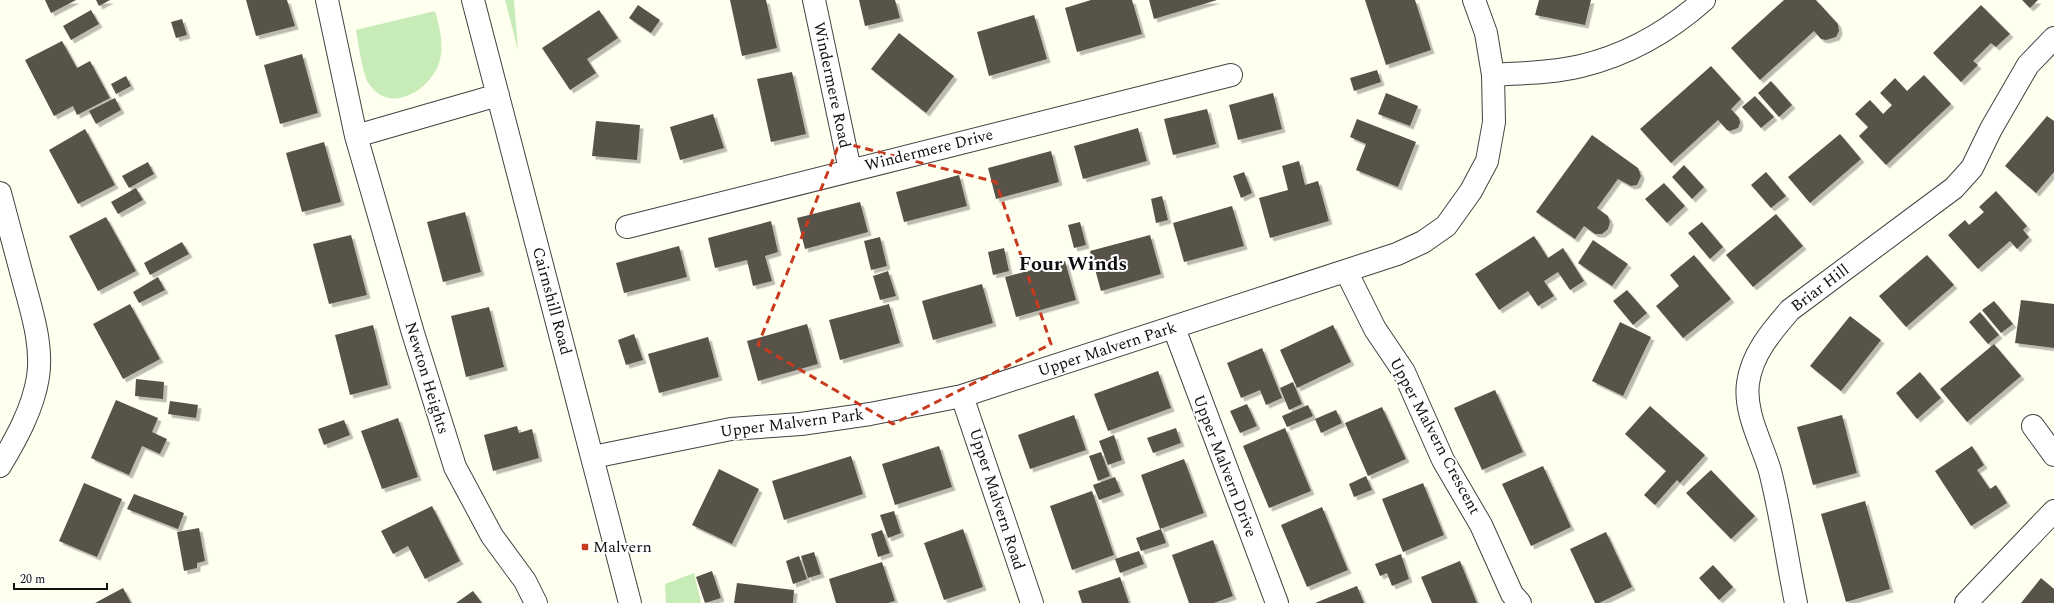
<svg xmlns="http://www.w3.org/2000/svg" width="2054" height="603" viewBox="0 0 2054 603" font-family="Spectral,serif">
<defs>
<filter id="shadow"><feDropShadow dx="3.5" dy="3.5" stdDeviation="0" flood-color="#0004"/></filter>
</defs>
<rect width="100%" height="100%" fill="#fffff0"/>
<path fill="#c7ecb7" d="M505 0H514L518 50Z
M435 11C440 28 445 48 438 66 427 92 389 114 369 84 363 76 358 42 356 30Z
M694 573 701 603H666L665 584Z"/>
<path fill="#58524a" filter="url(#shadow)" d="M45 0H76L51 13Z
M96 0H110L99 6Z
M246 0H287L295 26 256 36Z
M730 0H766L777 48 742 56Z
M859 0H895L900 18 865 26Z
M1091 0H1132L1142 34 1077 52 1065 8Z
M1149 0H1217L1154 19Z
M1365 0H1415L1431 50 1386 65Z
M1539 0H1591L1585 25 1535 15Z
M1784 0H1816L1838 24 1839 31 1836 37 1826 40 1821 39 1814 31 1760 80 1731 48Z
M2022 0H2038L2030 8Z
M638 5 660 20 651 33 629 18Z
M1981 5 2010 34 1996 47 1991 43 1973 61 1978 65 1961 82 1933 53Z
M91 10 99 24 71 40 63 26Z
M599 10 618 38 587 59 596 73 570 90 542 48Z
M1034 15 1047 59 989 76 977 32Z
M182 19 187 35 176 38 171 22Z
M899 33 954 76 926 113 871 69Z
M62 41 77 68 90 61 110 98 77 115 73 106 54 116 25 60Z
M302 54 318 113 280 124 264 65Z
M1711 66 1741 99 1731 109 1739 118 1740 123 1738 128 1730 131 1727 130 1718 120 1671 163 1640 129Z
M1377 70 1381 82 1354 91 1350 78Z
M792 72 806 134 771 142 757 79Z
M1924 75 1951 104 1886 165 1859 136 1868 127 1855 114 1870 100 1883 114 1892 105 1880 93 1895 78 1907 91Z
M126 76 131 86 116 94 111 84Z
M1771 81 1792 105 1779 117 1758 93Z
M1273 93 1282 129 1238 140 1229 105Z
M1386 93 1418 106 1410 126 1378 114Z
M1755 96 1774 117 1761 128 1742 107Z
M115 98 121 110 96 124 89 111Z
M1207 109 1216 144 1173 155 1164 119Z
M713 114 724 148 680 160 670 127Z
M2047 116 2054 121V172L2036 193 2005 166Z
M1357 119 1416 142 1398 187 1356 170 1366 144 1350 137Z
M596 121 640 125 637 160 592 156Z
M1138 128 1147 161 1083 179 1074 146Z
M85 129 115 185 78 204 49 150Z
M1840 134 1861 159 1810 203 1788 177Z
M1592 135 1638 168 1641 176 1637 185 1631 186 1618 179 1597 208 1608 216 1610 222 1608 229 1602 234H1595L1584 226 1575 239 1536 212Z
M324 142 341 202 302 212 286 153Z
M1051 151 1059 182 996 199 988 168Z
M1299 161 1305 185 1318 181 1329 221 1270 238 1259 198 1288 190 1282 166Z
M148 162 154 174 129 188 122 176Z
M1684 165 1704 187 1692 199 1672 177Z
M1244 172 1252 193 1241 198 1233 176Z
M1766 172 1786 196 1771 208 1751 185Z
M959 175 967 206 904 222 896 192Z
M1664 183 1685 206 1667 223 1645 199Z
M136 188 143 200 118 214 111 202Z
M1996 191 2027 226 2023 230 2029 237 2017 249 2010 241 1978 269 1948 235 1965 220 1969 225 1984 212 1979 207Z
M1162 196 1168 220 1156 223 1151 199Z
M860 202 868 232 805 249 797 218Z
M1232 206 1244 246 1184 262 1173 223Z
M465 212 481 272 443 282 427 222Z
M1776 214 1803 246 1753 287 1726 255Z
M106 217 136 271 98 291 69 236Z
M771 221 778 252 765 256 772 281 753 286 747 260 715 268 708 238Z
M1080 222 1086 245 1074 248 1068 225Z
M1702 222 1723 247 1710 259 1688 233Z
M351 235 367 295 329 304 313 244Z
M1150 235 1161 274 1101 291 1090 251Z
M1534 236 1548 258 1563 248 1584 281 1570 290 1558 272 1544 281 1554 296 1538 306 1528 291 1499 310 1475 274Z
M880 237 887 266 871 270 864 241Z
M1593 240 1628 264 1612 286 1578 263Z
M182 242 189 254 150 275 144 263Z
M679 246 687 277 624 293 616 263Z
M1004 248 1009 271 993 275 988 252Z
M1694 255 1731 299 1683 338 1656 306 1679 286 1670 275Z
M1927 255 1954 285 1906 327 1879 296Z
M1065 261 1076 300 1016 317 1005 277Z
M888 271 896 296 880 300 873 276Z
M158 277 165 290 139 303 133 292Z
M982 284 993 323 933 340 922 301Z
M1627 290 1647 313 1633 325 1613 301Z
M2021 300 2054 304V348L2015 343Z
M1994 301 2013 324 2001 333 1982 310Z
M130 304 160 359 123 379 93 324Z
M889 304 900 343 840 360 829 320Z
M489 307 504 367 466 377 451 316Z
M1980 312 1999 335 1988 344 1969 322Z
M1850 316 1881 340 1841 391 1810 366Z
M1620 322 1651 337 1623 396 1592 381Z
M807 324 818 364 758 381 747 341Z
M373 325 388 385 350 395 335 335Z
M1333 325 1351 362 1297 388 1280 350Z
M634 334 643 360 626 365 618 340Z
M708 337 719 377 659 393 648 354Z
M1994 344 2021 376 1967 422 1940 389Z
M1262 348 1282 398 1266 405 1260 390 1241 398 1227 363Z
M1158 371 1171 408 1108 431 1094 394Z
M1920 372 1941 398 1917 419 1896 393Z
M136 379 164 382 163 399 135 396Z
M1293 382 1302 404 1289 410 1280 388Z
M1495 390 1523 452 1482 470 1454 408Z
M116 400 158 418 152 432 167 439 160 454 142 446 129 475 91 458Z
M170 401 198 405 196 418 168 414Z
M1247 404 1257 426 1240 433 1230 411Z
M1308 405 1313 416 1287 427 1282 416Z
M1650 406 1705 455 1680 483 1677 480 1655 505 1644 495 1666 471 1625 434Z
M1382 407 1406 459 1368 476 1345 423Z
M1336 410 1342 423 1321 433 1315 419Z
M1074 415 1086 450 1030 469 1018 435Z
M1842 415 1857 473 1813 485 1797 427Z
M398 418 418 477 382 489 361 431Z
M344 420 350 435 324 445 318 429Z
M517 426 519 433 532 429 539 458 493 471 484 435Z
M1176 428 1181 443 1153 453 1147 438Z
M1285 428 1311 491 1269 508 1243 446Z
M1114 435 1122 460 1108 465 1099 441Z
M939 446 952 487 895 505 882 464Z
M1972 446 1984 465 1977 470 1990 489 1996 485 2007 503 1971 526 1935 471Z
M1101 452 1110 476 1098 481 1089 456Z
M851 456 863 494 784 520 772 481Z
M1184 459 1204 513 1160 529 1141 475Z
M1543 466 1571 527 1531 546 1502 484Z
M719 469 759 489 732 544 692 525Z
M1711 470 1755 516 1731 539 1686 493Z
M1366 476 1372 490 1354 497 1349 484Z
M1115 477 1121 492 1099 500 1093 485Z
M84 483 122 499 97 557 59 541Z
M1423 483 1444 535 1403 552 1382 499Z
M1092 491 1114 555 1072 570 1050 506Z
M134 494 184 513 178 529 127 509Z
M1865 501 1890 589 1846 602 1821 514Z
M432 506 460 561 425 579 408 546 393 554 381 531Z
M1322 507 1348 570 1307 587 1281 525Z
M894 511 901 533 888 538 880 515Z
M199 528 205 561 197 563V568L184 571 177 532Z
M963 529 983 587 944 600 924 543Z
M1161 529 1166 543 1141 551 1136 538Z
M882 530 890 553 878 557 871 534Z
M1606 532 1632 587 1599 603H1595L1570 549Z
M1213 540 1233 596 1214 603H1189L1172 555Z
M1139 551 1144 564 1120 573 1115 559Z
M814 552 821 574 808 578 801 556Z
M1401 554 1409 579 1392 586 1387 573 1380 576 1375 564Z
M799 556 807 579 793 584 786 561Z
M1460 561 1477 603H1432L1421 577Z
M882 562 895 601 888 603H836L829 579Z
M1713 565 1733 587 1719 600 1699 578Z
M712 571 721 598 705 603 696 577Z
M1120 577 1129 603H1082L1078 591Z
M2041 578 2054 589V603H2021Z
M737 583 794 590 793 603H734Z
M1357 586 1364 603H1315Z
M123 588 131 603H95Z
M473 591 482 603H456Z"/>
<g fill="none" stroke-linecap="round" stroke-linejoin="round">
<g stroke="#424242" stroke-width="24">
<path id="minor" d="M327 0 356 136
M473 0 630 603
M814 0 850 170
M1493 75C1522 73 1553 73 1581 66 1627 55 1669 31 1704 0
M498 95 356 136 413 333 455 467 492 536 525 581 536 603
M0 193C8 222 15 250 23 279 31 309 43 345 38 377 33 409 16 439 0 466
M627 227 1231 75
M1346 271 1375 329 1404 372 1443 460 1481 525 1512 594 1520 603
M1174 328 1277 603
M962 396 1032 603
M2033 426 2054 455
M593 457 731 429 801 424 870 414 962 396 1397 254 1423 242 1446 226 1471 191 1487 161 1494 122 1493 75 1486 33 1474 0
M1796 603C1787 559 1781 514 1770 471 1762 443 1744 413 1748 383 1752 354 1771 332 1790 310L1954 188 1972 168 1991 129 2028 65 2054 38
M1966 603 2054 511"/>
</g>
<use href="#minor" stroke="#fff" stroke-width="22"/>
</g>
<path fill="none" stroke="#c73a1e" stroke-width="3" stroke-dasharray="8 5" stroke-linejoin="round" d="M840 142 996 182 1051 344 893 424 758 345Z"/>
<rect fill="#c73a1e" stroke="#fff" stroke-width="1.5" x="581" y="543" width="8" height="8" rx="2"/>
<g text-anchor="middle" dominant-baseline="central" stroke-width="4" stroke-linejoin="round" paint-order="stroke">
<g font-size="16" fill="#0f0f0f" stroke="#fff">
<text transform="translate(832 85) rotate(78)">Windermere Road</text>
<text transform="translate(929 150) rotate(-14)">Windermere Drive</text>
<text transform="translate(1820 288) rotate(-37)">Briar Hill</text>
<text transform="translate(552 301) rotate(75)">Cairnshill Road</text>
<text transform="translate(1107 349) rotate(-18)">Upper Malvern Park</text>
<text transform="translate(427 378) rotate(73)">Newton Heights</text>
<text transform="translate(792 423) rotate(-7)">Upper Malvern Park</text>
<text transform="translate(1435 436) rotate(62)">Upper Malvern Crescent</text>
<text transform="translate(1225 466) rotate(69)">Upper Malvern Drive</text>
<text transform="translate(997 499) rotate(72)">Upper Malvern Road</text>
</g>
<g font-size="16" fill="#0f0f0f" stroke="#fff" text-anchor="start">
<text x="593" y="547">Malvern</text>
</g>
<g font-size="20" font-weight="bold" fill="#0f0f0f" stroke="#fff">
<text x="1073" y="264">Four Winds</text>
</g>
</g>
<path d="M14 583v6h93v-6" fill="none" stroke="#0f0f0f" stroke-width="2"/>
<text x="20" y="583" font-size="12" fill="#0f0f0f" stroke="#ffffff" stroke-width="3" paint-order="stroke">20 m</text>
</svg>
